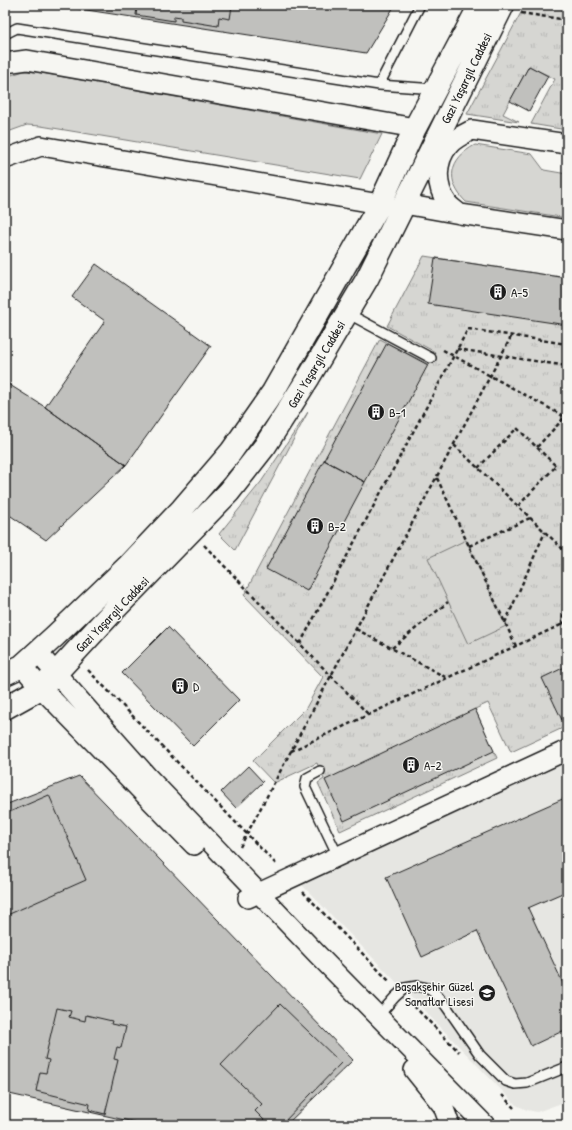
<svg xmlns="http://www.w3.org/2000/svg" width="572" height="1130" viewBox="0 0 572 1130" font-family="'Patrick Hand',sans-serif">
<defs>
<pattern id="grass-tufts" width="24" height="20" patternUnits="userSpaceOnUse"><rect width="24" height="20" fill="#d6d6d2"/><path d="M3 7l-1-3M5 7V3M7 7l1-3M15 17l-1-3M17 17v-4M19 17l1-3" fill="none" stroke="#b7b7b4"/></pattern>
</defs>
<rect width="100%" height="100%" fill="#f6f6f2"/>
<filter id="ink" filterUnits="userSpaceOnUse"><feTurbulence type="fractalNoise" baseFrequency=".025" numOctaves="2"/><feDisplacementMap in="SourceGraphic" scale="8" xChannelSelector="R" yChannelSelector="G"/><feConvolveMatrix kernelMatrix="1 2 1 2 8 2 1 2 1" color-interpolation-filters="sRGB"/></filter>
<g filter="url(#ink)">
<path fill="#e6e6e2" d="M567 760V1101L537 1112 527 1110 516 1105 301 884Z"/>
<path fill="url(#grass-tufts)" stroke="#797977" d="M525 5H567V130L531 124 555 79 529 66 503 114 519 122 467 114Z
M424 256 567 278V726L511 752 488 703 475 709 497 758 340 831 318 783 324 779 317 763 274 783 253 761 306 708 323 677 244 595 380 339 428 364 435 352 387 326Z
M308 412 235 550 219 534 261 482Z"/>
<path fill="#d6d6d2" stroke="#797977" d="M24 71 36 72 382 134 360 179 41 126 27 125 5 133V77Z
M475 145 532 154 544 170 567 174V218L466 202C445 181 449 159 475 145Z
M466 540 506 626 468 644 428 558Z"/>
<path fill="#c0c0bd" stroke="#1c1c1c" d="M54 5H395L366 53Z
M128 5H235V7L232 6 230 19 219 17 218 26 181 20V17L174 16V21L136 15 137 7Z
M529 66 548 76 529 111 510 101Z
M435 258 567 278V325L428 304Z
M96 264 211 346 126 465 45 407 105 321 72 297Z
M387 343 428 365 365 482 324 460Z
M5 382 45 407 126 465 46 540 5 512Z
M324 460 365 482 307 591 266 569Z
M168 627 239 700 193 746 122 673Z
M567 666V717L562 720 542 678Z
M475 709 494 751 344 821 325 780Z
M248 766 263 782 236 808 221 792Z
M79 776 353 1060 286 1125H147L5 1093V805Z
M49 795 86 880 5 916V814Z
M567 797V891L528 908 567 992V1029L531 1046 477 931 422 957 386 877Z
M280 1004 341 1063 281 1125H269L255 1111 262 1104 221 1065Z
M57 1008 71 1011 69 1017 85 1021 86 1015 112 1021 111 1024 126 1027 121 1048 117 1047 114 1059 118 1060 105 1114 89 1110 90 1104 36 1091 40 1072 46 1073 49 1060 45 1059Z"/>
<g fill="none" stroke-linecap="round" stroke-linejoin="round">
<g stroke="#1c1c1c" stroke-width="12">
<path id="service" d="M5 34 17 28 379 85 436 89
M379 85 420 5
M347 313 431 358
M320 771 307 778 305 787 338 856
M378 1016 395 997 405 988 417 986 427 988 436 994 446 1006 480 1055 506 1081 515 1084 527 1083 567 1067"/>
</g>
<g stroke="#1c1c1c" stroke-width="22">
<path id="minor" d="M5 63 27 60 415 128
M567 144 472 130C464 134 455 138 449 145 435 161 435 187 448 204 451 207 456 211 460 214L567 230
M5 159 41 146 380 204
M404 204 460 214
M37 652 147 776 318 955 485 1125
M22 666 41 688 194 845
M248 898 567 750
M414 1070 443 1106 450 1125"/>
</g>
<g stroke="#1c1c1c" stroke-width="25">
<path id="tertiary" d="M5 674 22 666 55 636 127 567 182 509 231 452 273 392 380 204 415 128 480 5
M5 708 41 688 56 673 116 608 229 492 265 446 309 377 367 279 503 5"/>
</g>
<path stroke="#1c1c1c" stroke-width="2.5" stroke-dasharray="4 3" stroke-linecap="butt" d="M521 13 567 20
M457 349 567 366
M443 350 567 418
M454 445 567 553
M537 447 564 418
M478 468 517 428 556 466 518 506
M437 478 516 646
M204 545 369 715
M469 546 530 518
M505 623 545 532
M562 625 567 590
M356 629 447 678
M300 644 468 329 567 344
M392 648 448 602
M88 670 276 864
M291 751 567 622
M240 847 512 335
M303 892 390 982
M409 1001 459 1052
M502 1095 514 1108"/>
<use href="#service" stroke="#f6f6f2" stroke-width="9"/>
<use href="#minor" stroke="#f6f6f2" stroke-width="19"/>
<use href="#tertiary" stroke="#f6f6f2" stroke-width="22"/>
</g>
</g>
<defs>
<g id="building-disc" transform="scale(0.9)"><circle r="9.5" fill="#1c1c1c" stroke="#f6f6f2"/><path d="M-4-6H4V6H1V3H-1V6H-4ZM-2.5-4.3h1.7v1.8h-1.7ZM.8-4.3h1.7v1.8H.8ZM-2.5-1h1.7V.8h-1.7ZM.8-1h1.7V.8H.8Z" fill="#fff"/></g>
<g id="school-disc" transform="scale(0.9)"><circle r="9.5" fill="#1c1c1c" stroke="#f6f6f2"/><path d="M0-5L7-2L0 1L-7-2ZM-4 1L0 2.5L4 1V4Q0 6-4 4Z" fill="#fff"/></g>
</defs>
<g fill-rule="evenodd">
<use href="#building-disc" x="498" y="292"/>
<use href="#building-disc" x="376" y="412"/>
<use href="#building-disc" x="315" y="526"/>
<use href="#building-disc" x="180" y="686"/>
<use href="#building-disc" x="411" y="765"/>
<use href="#school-disc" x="487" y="993"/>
</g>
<g text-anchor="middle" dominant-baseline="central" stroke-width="3" stroke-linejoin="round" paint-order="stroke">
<g font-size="13" fill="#1c1c1c" stroke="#f6f6f2">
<text transform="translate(466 78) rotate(-64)">Gazi Yaşargil Caddesi</text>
<text transform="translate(316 364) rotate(-59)">Gazi Yaşargil Caddesi</text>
<text transform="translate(112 614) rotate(-46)">Gazi Yaşargil Caddesi</text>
</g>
<g font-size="13" fill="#1c1c1c" stroke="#f6f6f2" text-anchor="start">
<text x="511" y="292">A-5</text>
<text x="389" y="412">B-1</text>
<text x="328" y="526">B-2</text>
<text x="193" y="686">D</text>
<text x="424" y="765">A-2</text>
<text x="474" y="986" text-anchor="end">Başakşehir Güzel<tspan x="474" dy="15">Sanatlar Lisesi</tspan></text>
</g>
</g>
<rect width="572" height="1130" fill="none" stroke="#f6f6f2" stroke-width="20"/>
<rect x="10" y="10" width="552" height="1110" fill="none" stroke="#1c1c1c" stroke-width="1.5" filter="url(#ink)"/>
</svg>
